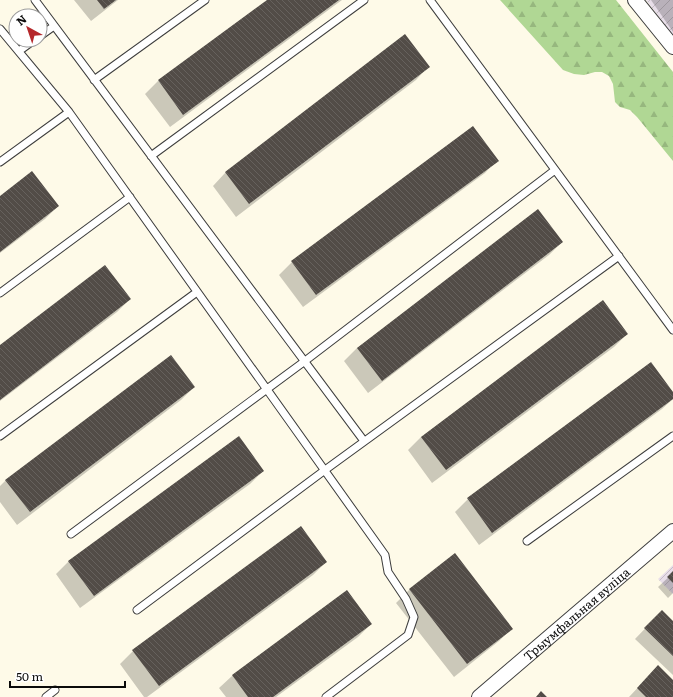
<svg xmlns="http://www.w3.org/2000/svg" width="673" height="697" viewBox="0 0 673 697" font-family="Literata,serif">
<defs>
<pattern id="industrial-furrows" width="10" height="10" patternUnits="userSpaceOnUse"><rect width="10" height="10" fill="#e8dee9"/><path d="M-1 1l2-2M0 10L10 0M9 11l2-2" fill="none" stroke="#c6bdc6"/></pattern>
<pattern id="forest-firs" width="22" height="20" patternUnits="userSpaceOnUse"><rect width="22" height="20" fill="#b0d794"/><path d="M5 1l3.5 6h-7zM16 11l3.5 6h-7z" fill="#96b77e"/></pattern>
<pattern id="building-back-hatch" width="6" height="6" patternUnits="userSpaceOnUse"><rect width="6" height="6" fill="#524c47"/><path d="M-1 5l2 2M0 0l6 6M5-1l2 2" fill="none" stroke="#66615d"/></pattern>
</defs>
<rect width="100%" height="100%" fill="#fefae8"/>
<path fill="url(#industrial-furrows)" d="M646 0H673V35Z
M673 565V594L658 579Z"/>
<path fill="url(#forest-firs)" d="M500 0H616L673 72V161L637 117 630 110 620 107 615 102 613 84 609 76 602 72H595L584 75 574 74 563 70Z"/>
<path fill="#0003" d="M74 0H118L91 21Z
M268 0H342L170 127 145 94 158 81Z
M651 0H673V32Z
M405 36 428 67 416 80 236 217 213 186 225 173Z
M497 160 485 173 303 307 279 275 292 262Z
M0 198 58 206 45 219 0 253Z
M538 211 562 242 549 255 368 393 344 361 357 348Z
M130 299 117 312 0 401V346Z
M603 302 627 334 614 347 432 483 408 450 421 437Z
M651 363 673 393V399L662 409 479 545 455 512 468 499Z
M194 387 181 400 17 525 0 502V486L6 480Z
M263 471 250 484 80 608 56 574 69 561Z
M301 527 326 562 313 575 147 697H144L120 664 133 651Z
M454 555 512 628 499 641 454 677 396 603 409 590Z
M673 573V593L668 598 658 587Z
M347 591 371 624 358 637 276 697H226L219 688 232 676Z
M662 611 673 622V675L635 639Z
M645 680 673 681V697H629Z"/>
<path fill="url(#building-back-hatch)" d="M97 0H116L104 9Z
M267 0H339L183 115 158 80Z
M405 34 430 67 249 204 225 172Z
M473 126 499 161 316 295 291 261Z
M32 171 59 206 0 252V196Z
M538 209 563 242 382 381 357 348Z
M105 265 131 299 0 400V345Z
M603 300 628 334 446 470 421 437Z
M171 355 195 387 30 512 5 480Z
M651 362 673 392V399L492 533 467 498Z
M239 436 264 471 94 596 68 561Z
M301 526 327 562 159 686 132 650Z
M455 553 513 629 467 664 409 589Z
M673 571V583L667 577Z
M347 590 372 624 273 697H248L232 675Z
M662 610 673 621V656L644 628Z
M658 665 673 680V697H646L637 688Z
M541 691 547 697H536Z"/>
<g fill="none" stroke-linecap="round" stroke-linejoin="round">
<g stroke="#3d3d3d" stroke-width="9">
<path id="lane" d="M35 0 364 441
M430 0 673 330
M0 29 69 112 385 555 388 572 406 599 414 617 408 635 326 697
M40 36 54 26
M19 51 34 40
M94 80 205 0
M151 156 364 0
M0 162 69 112
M0 293 130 197
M0 436 197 292
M71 534 305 361 555 170
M527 541 673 436
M137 610 325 470 619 256
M46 697 55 690"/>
</g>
<g stroke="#3d3d3d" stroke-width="16">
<g id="street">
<path d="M635 0 673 47"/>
<path id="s1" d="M479 697 673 531"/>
</g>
</g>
<use href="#lane" stroke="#fff" stroke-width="7"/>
<use href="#street" stroke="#fff" stroke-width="14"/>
</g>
<g text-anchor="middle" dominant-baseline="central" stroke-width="4" stroke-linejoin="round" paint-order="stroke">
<g font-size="12" fill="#0a0a0a" stroke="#fff">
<text stroke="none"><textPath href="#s1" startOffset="128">Трыумфальная вуліца</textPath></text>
</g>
</g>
<g transform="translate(28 28) rotate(320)"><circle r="19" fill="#ffffff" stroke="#9d9d9d"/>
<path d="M0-3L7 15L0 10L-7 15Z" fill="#b5282b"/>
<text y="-6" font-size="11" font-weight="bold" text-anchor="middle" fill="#0a0a0a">N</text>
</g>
<path d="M10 681v6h115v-6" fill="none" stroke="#0a0a0a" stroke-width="2"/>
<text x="16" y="681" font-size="12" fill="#0a0a0a" stroke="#ffffff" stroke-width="3" paint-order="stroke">50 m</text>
</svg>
